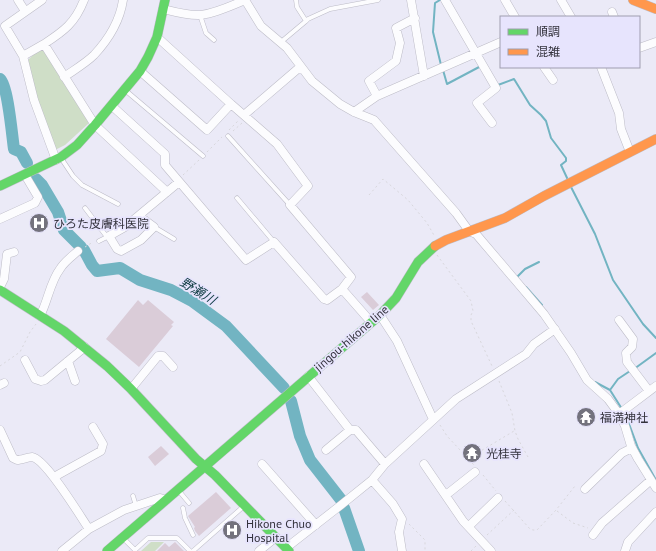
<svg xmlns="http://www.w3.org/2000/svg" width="656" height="551" viewBox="0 0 656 551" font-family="'PT Sans','Noto Sans JP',sans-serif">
<rect width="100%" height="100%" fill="#ebeaf7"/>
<path fill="#cfdec7" d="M39 50 45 51 89 123 65 145 55 150 35 95 28 60 32 56Z
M151 542H164L155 551H141Z"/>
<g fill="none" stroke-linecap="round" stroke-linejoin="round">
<path stroke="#72b4c2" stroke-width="2" d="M440 0 435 3 433 32 441 65
M443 70 447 84 481 66
M498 85 514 79 530 105 541 115 546 121 551 138 566 158V161L561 165 568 180
M571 187 595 234 613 280 643 324 656 338
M517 277 525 269 539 262
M526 287 542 305
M634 369 656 353
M595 382 610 390 622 409
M610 390 618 379 630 371
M625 413 638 448 656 480"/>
<path stroke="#72b4c2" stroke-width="12" d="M0 79C8 86 12 136 14 149L21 152 27 163
M36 179 42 185 58 212 64 230 81 247
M84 250 92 265 97 271 120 268 140 280 171 290 192 301 226 326 284 388
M291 401 300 436 310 460 342 501
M344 508 359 551"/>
</g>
<path fill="#daccd8" d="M367 292 379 305 373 310 361 297Z
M138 300 143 305 148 300 174 322 171 325 173 326 139 367 106 339Z
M161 446 169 454 155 466 148 457Z
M216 492 231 508 199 536 195 531 194 528 195 527 188 516Z
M175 542 184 551H157L165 543 169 547Z"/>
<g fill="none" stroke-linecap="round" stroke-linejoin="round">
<g stroke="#bdbcc7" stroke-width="5">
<path id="lane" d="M200 15 206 33 214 40
M306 21 308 19 330 9 378 0
M281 42 306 21 297 7 296 0
M125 90 203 156
M228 136 290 205
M61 158 73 176 82 185 118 204
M237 198 274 242
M85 208 107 237
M154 227 174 239
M99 241 109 236
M179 491 189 503
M133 496 136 506
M183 508 185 518 193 535
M123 538 135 550 148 538H177L190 551
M193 551 244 506"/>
</g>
<g stroke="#bdbcc7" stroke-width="9">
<path id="street" d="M18 0 25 11
M42 0 5 26 23 56 34 100 56 160
M411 0 424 76
M445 0 496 88 477 103 492 123
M505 0 515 17
M561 0 571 17
M163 9C175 12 188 16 201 15 216 13 231 6 245 0L261 26 287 48 312 81 340 104 354 112 374 120 456 213 469 231 476 234 544 314 571 353 587 380 608 399 619 414 625 426 631 446 638 459 656 488
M612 12 614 17
M44 44C64 31 75 23 84 0
M639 48 656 42
M23 56 44 44 95 125 167 192
M544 67 553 80
M601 67 619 113 621 129 630 152
M140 71 207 130 231 104 157 37
M64 77C74 70 86 63 94 55 108 40 120 20 123 0
M377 96 369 81 396 61 400 43 396 28 415 18
M231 104 277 144 308 186 290 205 351 277 342 289 371 322
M112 106 165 154V165L246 260 274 242 324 299 327 300 342 289
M354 112 377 96 501 42
M244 115 300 67
M139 216 154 227 141 240 121 251 117 249 109 236 125 227 179 182
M0 219 35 203 38 197 25 175
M0 287 4 279 7 254 14 252
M380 315 397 341 432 417 434 419
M40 316C48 301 50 282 60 269 64 262 71 257 78 251
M619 320 633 339 632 347 626 353 627 362 649 391
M25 360 35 379 41 381 45 380 85 347
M68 361 75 381
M308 376 350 430H356L385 464
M0 385 4 383
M131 389 158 356H163L173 367
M619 414 656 386
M0 430 13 458 17 460C22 460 28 457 32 457 46 459 80 516 89 529
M326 450 350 430
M262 464 316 525
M424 464 463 521 491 551
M54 477 101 451 103 444 93 427
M372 480 393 504 402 519 399 532 402 551
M585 489 622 453 632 448
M446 495 475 472
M469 526 498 498
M593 535 602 523 651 480
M286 548 341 505 372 480 385 464 456 399 526 354 534 344 555 329
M62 551 89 529 124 510 160 498 166 500
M259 551 275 538
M625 551 628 542 656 512"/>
</g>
<g stroke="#bdbcc7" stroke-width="10">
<path id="fast" d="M0 186 61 157 77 145 95 125 140 71 148 57 157 37 165 0
M0 290 64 331 107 366 131 389 196 459 215 475 289 551
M107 551 380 315 396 298 418 262 435 246"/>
</g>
<g stroke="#bdbcc7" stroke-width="10">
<path id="slow" d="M633 0 656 9
M435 246 446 240 505 218 544 196 656 139"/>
</g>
<path stroke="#d8d7dc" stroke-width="1" stroke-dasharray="2 3" stroke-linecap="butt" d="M229 130 238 121
M233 131 242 123
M207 152 222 137
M183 175 199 160
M369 195 383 179 408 200 427 223 435 237
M85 247 93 242
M437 255 471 301 473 311 471 315V321L492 366
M0 366 20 352 30 332 36 324
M499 381 512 413 515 431 518 439 528 457
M440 425 447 436 474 465
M469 458 514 431
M483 475 496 491
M505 501 530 529 533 530H537L556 510 575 486H577
M557 511 573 523 588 528
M409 524 425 540V551
M487 535 514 510
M471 551 476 546"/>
<use href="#lane" stroke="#fcfcfe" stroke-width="4"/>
<use href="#street" stroke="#fcfcfe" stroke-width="8"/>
<use href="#fast" stroke="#63d668" stroke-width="9"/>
<use href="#slow" stroke="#ff974d" stroke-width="9"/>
</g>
<defs>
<g id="hospital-disc" transform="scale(1)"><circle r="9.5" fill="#73727d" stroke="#e7e4fd"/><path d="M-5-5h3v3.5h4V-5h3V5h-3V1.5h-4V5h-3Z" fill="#fff"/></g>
<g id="temple-disc" transform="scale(1)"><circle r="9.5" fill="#73727d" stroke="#e7e4fd"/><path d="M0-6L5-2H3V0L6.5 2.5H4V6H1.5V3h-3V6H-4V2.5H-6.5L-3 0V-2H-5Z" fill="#fff"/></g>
</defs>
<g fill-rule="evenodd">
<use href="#hospital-disc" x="39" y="223"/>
<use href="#temple-disc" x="586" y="417"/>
<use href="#temple-disc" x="472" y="453"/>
<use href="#hospital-disc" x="232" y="530"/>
</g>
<g text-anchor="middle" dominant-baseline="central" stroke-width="3.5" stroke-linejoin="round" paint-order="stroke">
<g font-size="12" fill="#33323c" stroke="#e7e4fd" text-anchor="start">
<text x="53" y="223">ひろた皮膚科医院</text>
<text x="600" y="417">福満神社</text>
<text x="486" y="453">光桂寺</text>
<text x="246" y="523">Hikone Chuo<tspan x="246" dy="14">Hospital</tspan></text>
</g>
<g font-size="12" fill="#33323c" stroke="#e7e4fd">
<text transform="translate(351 338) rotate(-41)">jingou-hikone line</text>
</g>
<g font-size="13" font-style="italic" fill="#0d3a40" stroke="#e7e4fd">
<text transform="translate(198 291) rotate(32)">野瀬川</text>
</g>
</g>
<rect x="500" y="16" width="140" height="52" fill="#e7e4fd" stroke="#9f9db0"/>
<rect x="508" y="29" width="20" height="6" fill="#63d668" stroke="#9f9db0"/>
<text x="536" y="36" font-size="12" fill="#33323c">順調</text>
<rect x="508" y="49" width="20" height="6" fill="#ff974d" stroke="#9f9db0"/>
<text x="536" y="56" font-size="12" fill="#33323c">混雑</text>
</svg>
